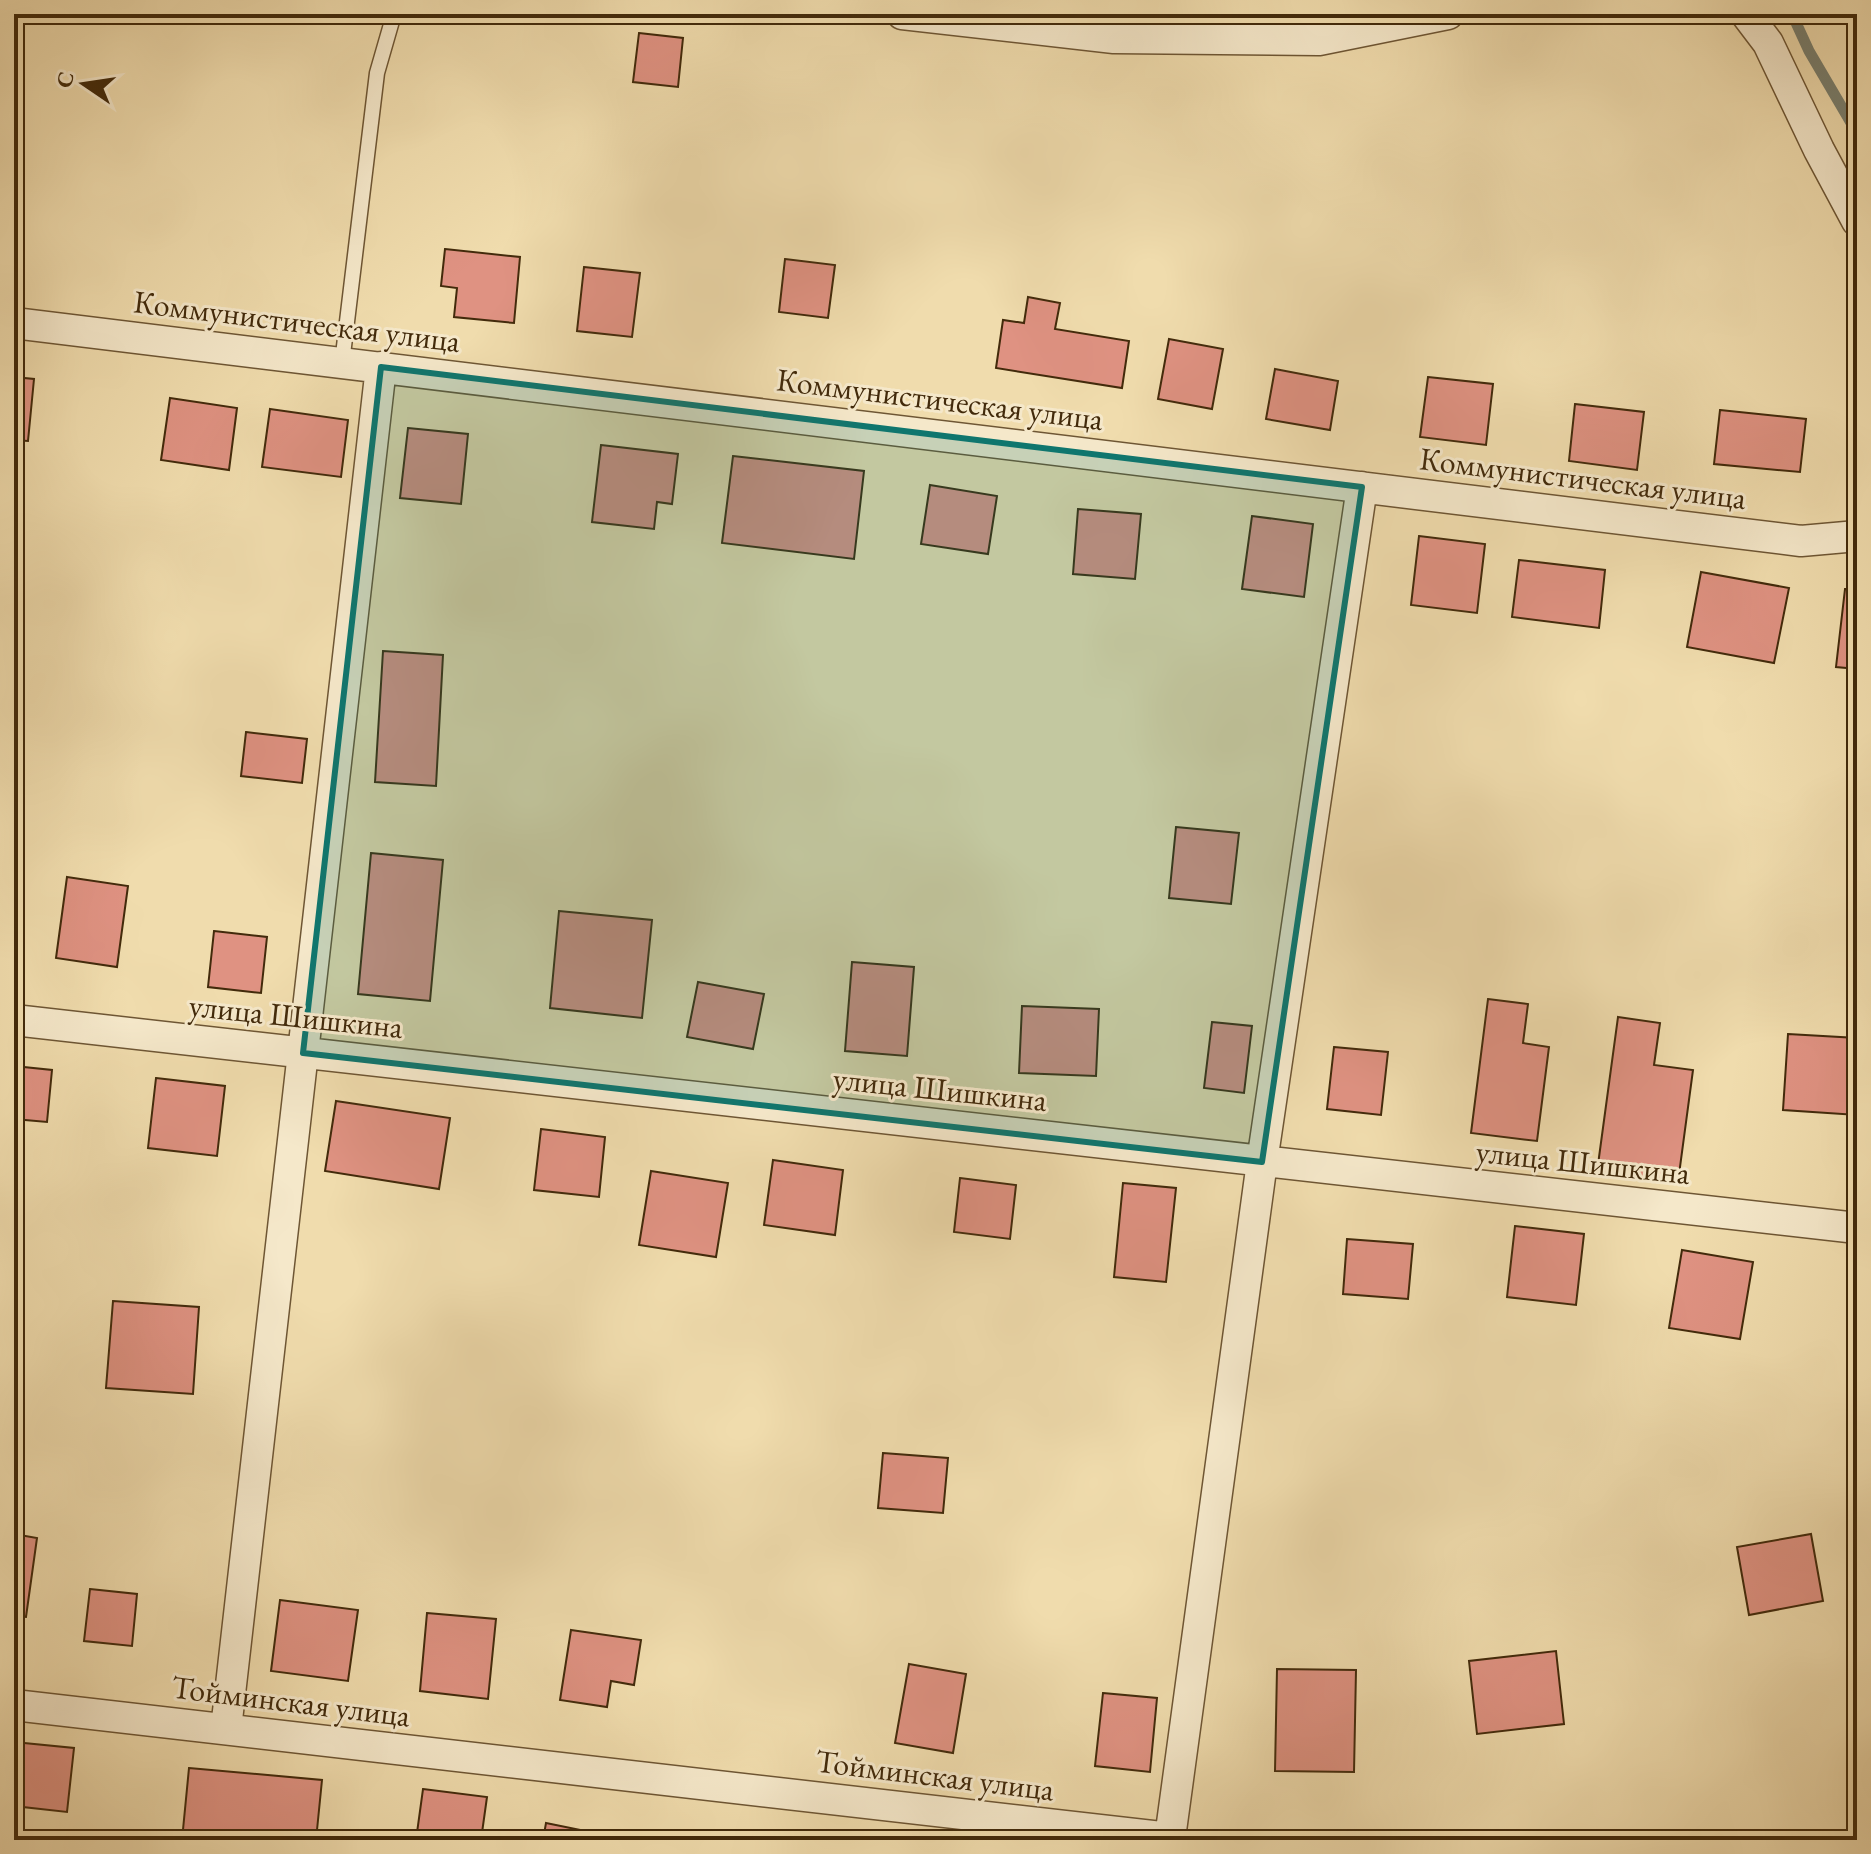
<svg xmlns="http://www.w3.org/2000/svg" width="1871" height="1854" viewBox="0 0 1871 1854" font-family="'EB Garamond',serif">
<rect width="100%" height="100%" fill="#f0dcad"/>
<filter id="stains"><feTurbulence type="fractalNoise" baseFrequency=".0025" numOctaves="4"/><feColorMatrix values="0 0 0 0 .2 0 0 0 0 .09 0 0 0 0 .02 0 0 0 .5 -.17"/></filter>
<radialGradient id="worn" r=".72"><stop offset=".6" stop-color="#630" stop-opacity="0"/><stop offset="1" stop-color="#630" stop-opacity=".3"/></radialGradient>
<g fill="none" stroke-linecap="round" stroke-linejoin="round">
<path stroke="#798070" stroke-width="11" d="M1792 14 1809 51 1857 133"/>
</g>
<path fill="#df9282" stroke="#422a0b" stroke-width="2" d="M639 33 683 38 678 87 633 82Z
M445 249 520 257 514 323 454 317 457 288 441 286Z
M785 259 835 265 828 318 779 312Z
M584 267 640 273 632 337 577 331Z
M1028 297 1060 303 1055 329 1129 341 1122 388 996 368 1003 320 1024 323Z
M1169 339 1223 349 1212 409 1158 399Z
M1275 369 1338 381 1330 430 1266 419Z
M14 377 34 379 28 441 14 440Z
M1428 377 1493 384 1486 445 1420 437Z
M170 398 237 408 229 470 161 460Z
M1575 404 1644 412 1637 470 1569 461Z
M270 409 348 420 341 477 262 467Z
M1720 410 1806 419 1800 472 1714 464Z
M408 428 468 434 461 504 400 498Z
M601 445 678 454 672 504 657 502 654 529 592 522Z
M733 456 864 471 854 559 722 543Z
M930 485 997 496 988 554 921 544Z
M1078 509 1141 514 1135 579 1073 574Z
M1252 516 1313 524 1304 597 1242 589Z
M1419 536 1485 544 1477 613 1411 605Z
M1519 560 1605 570 1599 628 1512 617Z
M1701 572 1789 588 1774 663 1687 647Z
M1845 589 1857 590V669L1836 667Z
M383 651 443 655 436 786 375 782Z
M246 732 307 739 302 783 241 776Z
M1176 827 1239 833 1231 904 1169 898Z
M371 853 443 860 430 1001 358 994Z
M67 877 128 886 117 967 56 958Z
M559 911 652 920 642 1018 550 1008Z
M214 931 267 937 261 993 208 987Z
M852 962 914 967 907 1056 845 1051Z
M698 982 764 994 753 1049 687 1037Z
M1488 999 1528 1004 1523 1043 1549 1047 1537 1141 1471 1133Z
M1022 1006 1099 1009 1096 1076 1019 1073Z
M1618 1017 1660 1023 1654 1065 1693 1070 1678 1182 1597 1172Z
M1212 1022 1252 1026 1244 1093 1204 1088Z
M1788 1034 1857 1038V1115L1783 1110Z
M1334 1047 1388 1052 1381 1115 1327 1109Z
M14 1066 52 1070 47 1122 14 1119Z
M156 1078 225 1086 217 1156 148 1148Z
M336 1101 450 1118 439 1189 325 1171Z
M541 1129 605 1137 599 1197 534 1190Z
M773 1160 843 1170 835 1235 764 1225Z
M651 1171 728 1183 716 1257 639 1245Z
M960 1178 1016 1185 1010 1239 954 1232Z
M1123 1183 1176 1188 1166 1282 1114 1277Z
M1515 1226 1584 1234 1576 1305 1507 1297Z
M1347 1239 1413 1244 1408 1299 1343 1294Z
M1682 1250 1753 1262 1740 1339 1669 1328Z
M113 1301 199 1307 193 1394 106 1388Z
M883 1453 948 1458 943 1513 878 1508Z
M14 1534 37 1538 26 1617 14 1616Z
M1811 1534 1823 1601 1749 1615 1737 1547Z
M90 1589 137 1594 132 1646 84 1641Z
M280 1600 358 1610 348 1681 271 1671Z
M427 1613 496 1619 488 1699 420 1691Z
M571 1630 641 1640 634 1685 611 1681 607 1707 560 1700Z
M1556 1651 1564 1724 1477 1734 1469 1661Z
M909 1664 966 1674 953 1753 895 1743Z
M1277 1669 1356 1670 1354 1772 1275 1771Z
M1103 1693 1157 1698 1150 1772 1095 1766Z
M14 1742 74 1748 67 1812 14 1806Z
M189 1768 322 1780 316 1840H182Z
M423 1789 487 1797 481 1840H416Z
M546 1823 615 1837V1840H543Z"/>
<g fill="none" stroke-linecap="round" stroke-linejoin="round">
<g stroke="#6e5634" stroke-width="17">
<path id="service" d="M342 363 377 73 394 14"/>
</g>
<g stroke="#6e5634" stroke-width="33">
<path id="minor" d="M902 14 1114 38 1319 40 1448 14
M1746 14 1768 43 1819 150 1857 221
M14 323 1801 541 1857 536
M14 1020 1857 1228
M14 1705 1170 1838 1262 1162 1362 487
M226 1729 381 367"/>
</g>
<use href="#service" stroke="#f5e8ca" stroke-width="14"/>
<use href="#minor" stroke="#f5e8ca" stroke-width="30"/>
</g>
<path fill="#0f766e" fill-opacity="0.2" stroke="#0f766e" stroke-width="6" stroke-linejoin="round" d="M381 367 1362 487 1262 1162 303 1053Z"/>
<g text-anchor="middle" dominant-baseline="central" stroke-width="6" stroke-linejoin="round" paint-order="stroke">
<g font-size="32" fill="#422a0b" stroke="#f5e8ca">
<text transform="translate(297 321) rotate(7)">Коммунистическая улица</text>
<text transform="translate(940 399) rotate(7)">Коммунистическая улица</text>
<text transform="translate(1583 478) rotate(7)">Коммунистическая улица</text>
<text transform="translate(296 1016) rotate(6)">улица Шишкина</text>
<text transform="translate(940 1089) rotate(6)">улица Шишкина</text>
<text transform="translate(1583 1162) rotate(6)">улица Шишкина</text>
<text transform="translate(291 1701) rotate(7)">Тойминская улица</text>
<text transform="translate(935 1775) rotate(7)">Тойминская улица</text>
</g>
</g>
<rect width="1871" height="1854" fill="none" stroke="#f0dcad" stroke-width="48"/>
<rect x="16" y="16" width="1839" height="1822" fill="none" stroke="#422a0b" stroke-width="4"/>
<rect x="24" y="24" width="1823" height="1806" fill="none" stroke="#422a0b" stroke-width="2"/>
<g transform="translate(84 84) rotate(283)" stroke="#f5e8ca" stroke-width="6" paint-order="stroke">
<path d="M0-6L14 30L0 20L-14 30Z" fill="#422a0b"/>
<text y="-12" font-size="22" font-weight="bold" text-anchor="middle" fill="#422a0b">С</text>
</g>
<rect width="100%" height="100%" filter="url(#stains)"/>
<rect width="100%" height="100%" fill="url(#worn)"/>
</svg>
